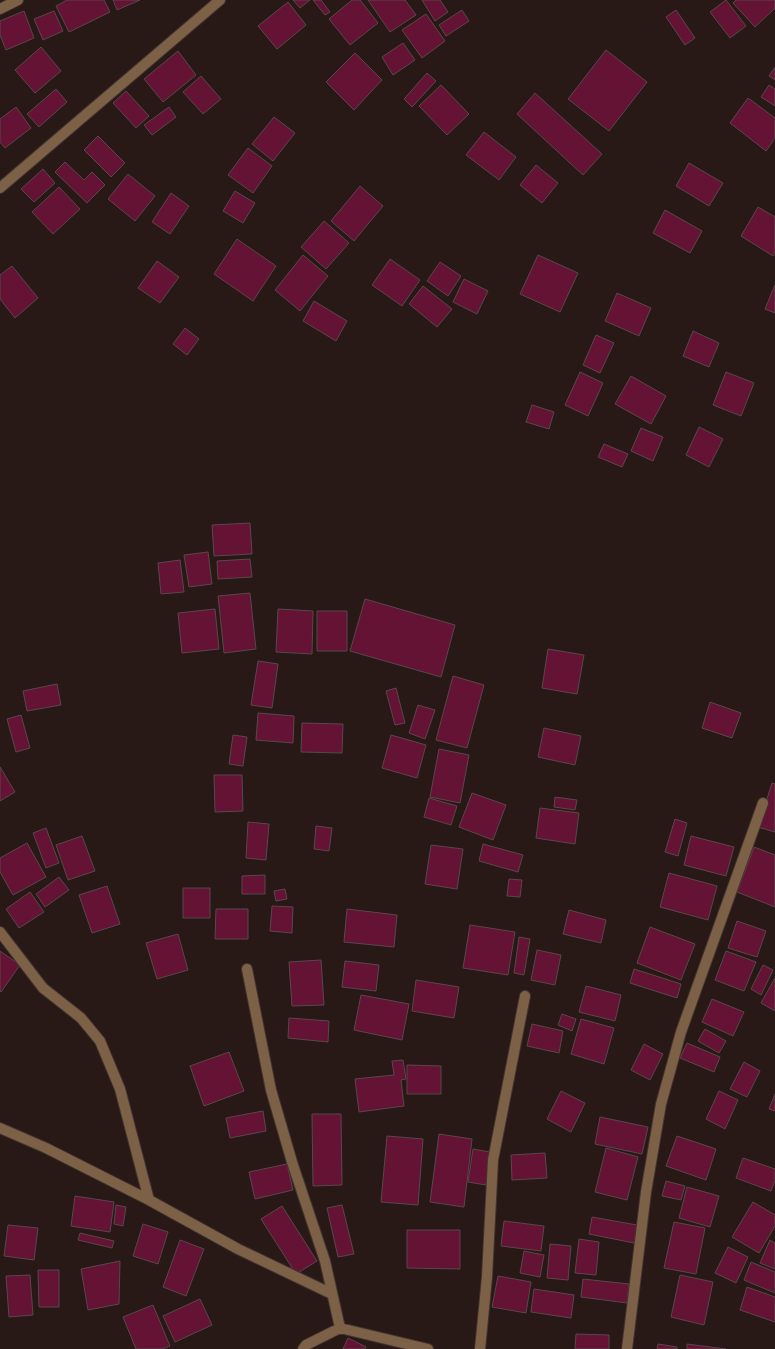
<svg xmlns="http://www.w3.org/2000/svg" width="775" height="1349" viewBox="0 0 775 1349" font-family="'Fira Sans',sans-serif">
<rect width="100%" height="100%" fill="#281916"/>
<path fill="#641334" stroke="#59474b" d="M67 0H104L110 12 69 32 56 6Z
M113 0H140L117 10Z
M293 0H310L300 8Z
M313 0H321L330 12 325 15Z
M352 0H360L378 23 350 45 329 19Z
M368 0H405L416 15 390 32Z
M422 0H440L448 12 435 21Z
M726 0 746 26 730 38 710 12Z
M736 0H775V8L755 27 733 3Z
M288 2 306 25 277 49 258 26Z
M462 10 469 21 446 36 439 25Z
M676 10 695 38 685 45 666 17Z
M24 11 34 38 6 50 0 35V21Z
M54 11 63 31 43 40 34 19Z
M426 14 445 41 422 58 402 30Z
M403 43 415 60 393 75 382 57Z
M41 47 61 71 35 93 15 70Z
M606 50 647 82 609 131 568 99Z
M178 51 196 75 163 102 144 79Z
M355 53 382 80 354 110 326 82Z
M775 67V80L769 76Z
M427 73 436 81 412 107 404 99Z
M201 76 221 99 203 114 183 92Z
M441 85 469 114 447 135 419 106Z
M769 85 775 89V106L761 97Z
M56 89 67 102 39 127 27 114Z
M126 91 149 116 136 128 113 103Z
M535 93 602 154 583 175 517 114Z
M748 98 775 118V138L766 151 730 123Z
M16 107 31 128 5 148 0 142V119Z
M169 107 176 117 152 135 144 125Z
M274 117 295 133 273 161 252 144Z
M484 132 516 157 499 180 466 155Z
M98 136 125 163 111 177 84 150Z
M248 148 272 166 253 193 228 175Z
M65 162 84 180 92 172 105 185 87 203 55 172Z
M689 163 723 183 709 206 676 186Z
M536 165 558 183 542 203 520 185Z
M43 169 55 183 34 202 21 189Z
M128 174 155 196 135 221 108 199Z
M360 186 383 206 354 241 331 221Z
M59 187 80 209 53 234 32 212Z
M235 191 255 203 243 223 223 211Z
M171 193 189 206 170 234 152 222Z
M758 207 775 217V253L773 256 741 236Z
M665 210 702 231 690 253 653 233Z
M324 221 349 243 326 269 301 247Z
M237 239 276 266 253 301 214 274Z
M303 255 328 276 300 311 275 290Z
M538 255 578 273 560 312 520 294Z
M390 259 420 280 402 306 372 285Z
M157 261 179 277 160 303 138 288Z
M440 262 461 276 448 296 427 281Z
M12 266 38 298 15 318 0 299V275Z
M464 279 488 291 477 314 453 302Z
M775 285V313L765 309Z
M423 286 452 309 437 327 409 304Z
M617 293 651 308 639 336 605 321Z
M314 301 347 321 336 341 303 321Z
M185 328 199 339 187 355 173 344Z
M693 331 719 343 709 367 683 356Z
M596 335 614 343 600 373 583 365Z
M580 372 603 383 588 416 565 405Z
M726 372 754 383 741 416 713 405Z
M631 376 666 396 651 424 615 404Z
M532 405 554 412 549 429 526 422Z
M699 427 723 439 709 467 686 455Z
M641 428 663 437 653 461 631 451Z
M604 444 628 454 622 467 598 457Z
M250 523 252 554 214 556 212 525Z
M208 552 212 584 189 587 184 555Z
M250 559 252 577 218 579 217 561Z
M180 560 184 592 161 594 158 563Z
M250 593 256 649 224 653 218 596Z
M365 599 455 625 441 677 350 651Z
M215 609 219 649 182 653 178 613Z
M278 609 313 611 312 654 276 652Z
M317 611H347V651H317Z
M548 649 584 655 577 694 542 688Z
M258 661 278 664 272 708 251 705Z
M453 676 484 685 467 748 436 740Z
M57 684 61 705 27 711 23 691Z
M396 688 405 723 395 725 386 691Z
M710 702 741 713 732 738 702 728Z
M418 705 435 710 425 739 409 733Z
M258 713 294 716 293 743 256 740Z
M21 715 30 748 16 752 7 719Z
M302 723 343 724 342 753 301 752Z
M544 728 581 736 575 765 538 757Z
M233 735 247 737 243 766 229 764Z
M391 735 426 745 417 778 382 768Z
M439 749 469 755 460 803 430 797Z
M0 767 15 792 0 801Z
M214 775H242L243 811 215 812Z
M772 783 775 784V832L758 827Z
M472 793 506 805 493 840 459 827Z
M555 797 577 800 575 810 554 807Z
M429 798 457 806 451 825 424 817Z
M540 808 579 813 575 844 536 838Z
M675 819 687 823 678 856 665 852Z
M248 822 269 824 266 860 246 858Z
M316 826 332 828 329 851 314 849Z
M46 828 59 863 46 868 33 833Z
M82 836 95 871 68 880 56 845Z
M691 836 734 847 726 876 684 865Z
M27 843 46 877 13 895 0 872V858Z
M483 844 523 855 518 872 479 861Z
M431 845 463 849 457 889 425 884Z
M754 847 775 855V907L737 892Z
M669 873 717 886 708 920 660 907Z
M265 875V894H242V876Z
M59 877 69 890 45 907 36 894Z
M509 879 522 880 520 897 507 896Z
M107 886 120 924 92 933 79 895Z
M183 888H210V918H183Z
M285 889 287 899 276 901 274 891Z
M30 892 44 912 19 928 6 909Z
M272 906 293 907 292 933 270 931Z
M216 909H248V939H215Z
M347 909 397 915 394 947 344 942Z
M569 910 606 920 601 943 563 934Z
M737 921 766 931 757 957 728 948Z
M470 925 515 932 508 975 463 968Z
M650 927 695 944 681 980 637 963Z
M178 934 188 970 157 979 146 943Z
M519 937 530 939 524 975 514 973Z
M537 950 561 955 555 985 531 980Z
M0 951 20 965 1 992 0 991Z
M726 951 756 962 744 991 715 980Z
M321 960 324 1005 292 1006 289 962Z
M345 961 379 965 376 991 342 987Z
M763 965 773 970 761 995 751 989Z
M634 969 681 984 677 998 630 983Z
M775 978V1011L761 1003Z
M416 980 459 987 454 1018 412 1011Z
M586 986 621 995 615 1021 579 1012Z
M361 995 409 1004 402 1040 354 1030Z
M712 999 744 1012 733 1036 702 1022Z
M562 1014 576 1019 572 1031 558 1025Z
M289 1018 329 1021 328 1042 288 1038Z
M581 1019 614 1028 604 1064 571 1054Z
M532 1024 563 1031 559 1053 527 1046Z
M705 1029 726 1041 719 1053 698 1041Z
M687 1043 720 1057 714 1072 680 1058Z
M644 1044 663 1054 650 1080 631 1070Z
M229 1052 244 1091 204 1106 190 1066Z
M403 1060 406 1079 401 1080 404 1106 359 1112 355 1079 394 1075 392 1061Z
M744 1062 760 1071 747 1097 730 1089Z
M407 1065 441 1066V1094H407Z
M561 1091 585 1103 571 1132 547 1119Z
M719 1091 738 1100 725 1129 706 1119Z
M775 1094V1111L769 1109Z
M263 1111 266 1131 230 1138 226 1118Z
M312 1114H341L342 1185 313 1186Z
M600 1117 648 1127 642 1154 595 1144Z
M439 1134 472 1139 464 1207 430 1202Z
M387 1136 423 1139 418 1205 381 1202Z
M677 1136 716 1149 706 1180 666 1166Z
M606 1148 638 1157 627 1200 595 1192Z
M473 1149 490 1152 486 1185 468 1182Z
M545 1153 547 1178 512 1180 511 1155Z
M743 1158 775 1169V1180L771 1191 736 1178Z
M287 1164 293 1190 255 1199 249 1172Z
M666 1181 685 1186 681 1200 662 1196Z
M687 1187 719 1196 710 1227 679 1218Z
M75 1196 114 1202 110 1232 71 1226Z
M753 1202 775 1215V1226L759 1253 732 1237Z
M116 1205 126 1207 123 1226 114 1224Z
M342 1205 354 1254 338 1257 327 1208Z
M282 1206 317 1261 296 1274 261 1219Z
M592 1217 637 1225 634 1243 589 1234Z
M504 1221 544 1226 541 1251 501 1246Z
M674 1222 705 1228 696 1274 664 1268Z
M143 1224 168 1232 158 1264 133 1256Z
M8 1225 38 1228 34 1260 4 1256Z
M407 1230H460V1269L407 1268Z
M80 1233 114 1241 112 1248 78 1240Z
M579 1239 599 1242 596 1275 575 1273Z
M180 1240 204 1249 186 1296 163 1287Z
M770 1240 775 1243V1269L760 1263Z
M550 1244 571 1246 568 1280 547 1278Z
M728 1247 748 1257 736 1283 715 1273Z
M524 1251 544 1255 540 1277 520 1273Z
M120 1261 119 1304 88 1310 81 1269Z
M751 1262 775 1272V1293L744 1280Z
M38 1270H59V1307H39Z
M30 1275 33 1315 9 1317 6 1276Z
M680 1275 713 1282 704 1325 671 1317Z
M498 1276 531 1282 526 1313 492 1307Z
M583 1279 629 1284 627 1303 581 1297Z
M747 1287 775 1297V1322L740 1310Z
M534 1289 574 1295 571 1318 531 1312Z
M200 1299 212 1325 175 1342 163 1316Z
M153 1305 170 1346 162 1349H136L123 1317Z
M576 1334 609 1335V1349H575Z
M348 1338 366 1347 365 1349H343Z
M658 1344 677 1347V1349H657Z
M687 1344 726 1349H687Z"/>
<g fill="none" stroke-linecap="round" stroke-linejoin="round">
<g stroke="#433431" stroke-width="12">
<path id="minor" d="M0 9 18 0
M0 188 220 0
M0 932 43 988 81 1018 100 1041 120 1089 149 1200
M247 969 271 1090 292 1162 325 1261 340 1328
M0 1128 46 1148 149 1200 238 1249 332 1294
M303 1349 306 1345 340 1328 428 1349
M480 1349 487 1277 493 1160 525 996
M627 1349 646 1192 661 1104 681 1032 763 803"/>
</g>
<use href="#minor" stroke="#7c6147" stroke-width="10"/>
</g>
</svg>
